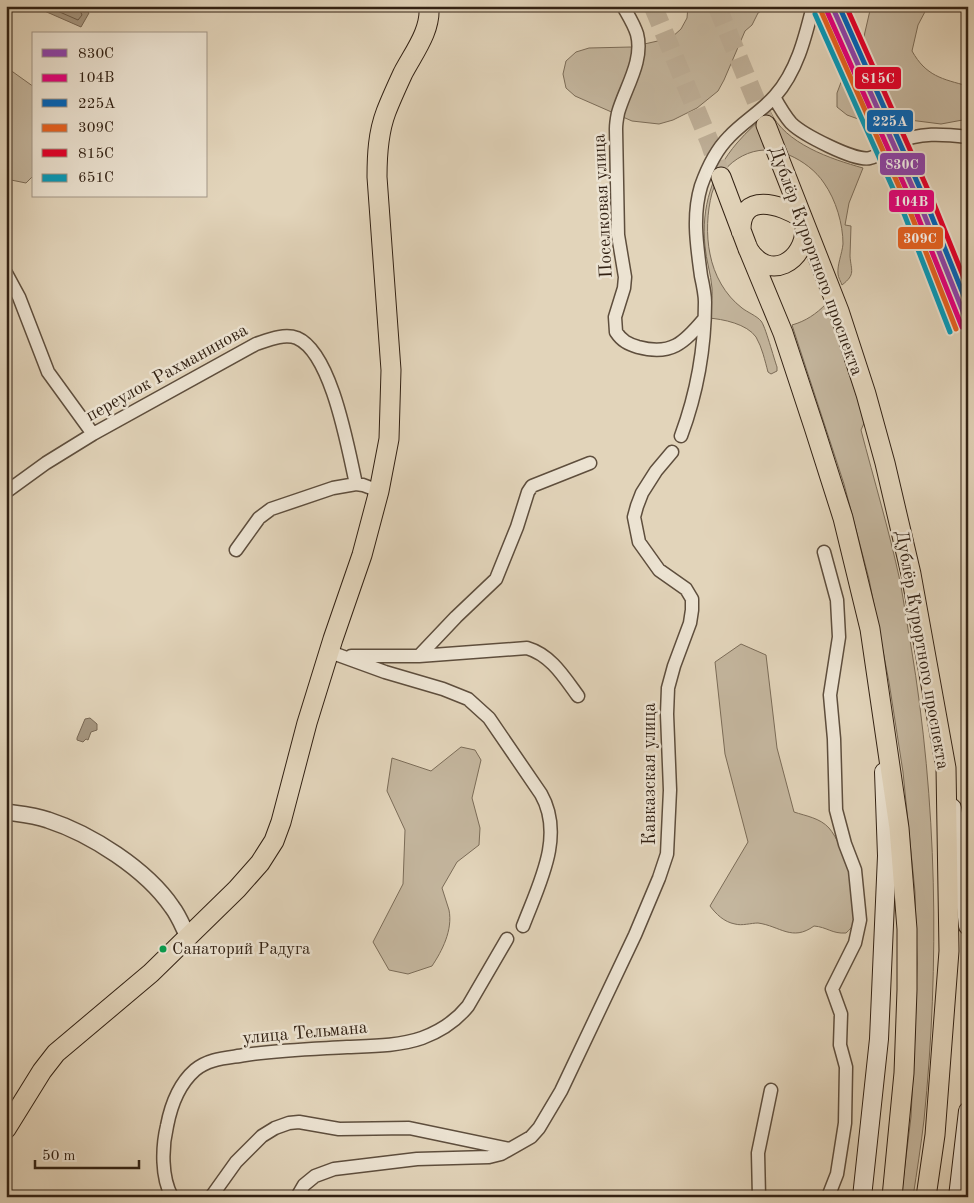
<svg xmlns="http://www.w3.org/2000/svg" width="974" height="1203" viewBox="0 0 974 1203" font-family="'Old Standard TT',serif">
<rect width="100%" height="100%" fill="#e2d4ba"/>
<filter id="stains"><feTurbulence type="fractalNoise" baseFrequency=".004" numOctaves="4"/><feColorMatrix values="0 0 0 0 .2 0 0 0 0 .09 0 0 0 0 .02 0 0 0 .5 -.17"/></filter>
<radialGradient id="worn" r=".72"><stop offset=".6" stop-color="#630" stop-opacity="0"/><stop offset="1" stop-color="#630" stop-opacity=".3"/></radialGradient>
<path fill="#c4b69e" stroke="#7b6c58" d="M688 6H769L758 13 752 25 745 31 724 80 718 91 697 108 673 120 659 124 632 121 575 96 566 88 563 74 566 61 576 52 589 48 631 47 671 38 681 29 687 18Z
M871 6H928L918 25 912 51C926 76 942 79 968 86V119L941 124 886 117 873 121 861 120 847 115 837 107V93L846 69 862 45Z
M6 67 34 87V175L26 183 6 179Z
M770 111C785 144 831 159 863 168L849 203 845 225 851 226C851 236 850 246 850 256 851 271 856 274 842 285 841 282 838 277 838 274 837 265 842 254 843 244 843 224 836 200 824 183 816 171 803 161 789 155 757 140 722 160 712 193 707 212 706 235 710 254 714 275 725 295 742 308 747 312 757 316 761 321 765 325 774 359 777 367V371L771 374 768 372C765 361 762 347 756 337 747 324 723 319 708 318 710 308 713 298 712 288 711 274 706 260 705 246 701 208 712 172 737 143 747 131 759 121 770 111Z
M826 304 865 421 861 430C874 480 889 530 900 581 904 602 907 625 911 646 937 802 940 962 924 1120 921 1145 917 1171 913 1197H901L911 1117 915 1033 917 963 915 892 903 772 889 682 869 579 844 484 792 325C806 321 816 314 826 304Z
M741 644 766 655 777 748 794 812C806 816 820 818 829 828 844 845 861 902 853 924 852 928 849 930 846 933 832 934 827 927 814 926 792 942 780 926 758 923 751 923 742 926 735 924 724 922 716 914 710 906L748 842 725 754 715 662Z
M461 747 475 750 481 760 472 798 480 828 479 845 457 862 442 888C444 895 447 903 449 910 453 930 442 951 432 966L408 974 389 970 373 942 403 884 405 830 387 791 392 758 431 771Z"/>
<path fill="#a69781" stroke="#786855" d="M33 6H81L89 13 81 27Z
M90 718 97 724V730L91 732 88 740 86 739 83 742 77 740V738L85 719Z"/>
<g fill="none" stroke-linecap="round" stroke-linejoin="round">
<path stroke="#6c5c4a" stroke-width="1" d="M46 6 78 20 82 15 78 6"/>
<path stroke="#bfb099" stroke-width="19" stroke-dasharray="19 9" stroke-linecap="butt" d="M653 6 710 143 721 177
M717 6 766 125"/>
<g stroke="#5e4e3d" stroke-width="15">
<path id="minor" d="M623 6C628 15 634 24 637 34 644 61 625 88 618 113 617 118 616 124 616 129L618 235 625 277 624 288 615 317 616 332C622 341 628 344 638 347 671 356 684 343 704 319
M774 97C779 106 784 115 791 123 802 134 855 162 870 158 879 156 888 147 896 143 919 132 943 134 968 137
M6 273 19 297 48 372 93 434
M681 436C697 393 705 349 705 302 705 294 703 285 701 276 697 246 692 216 701 186 707 169 717 149 729 137 743 122 762 111 775 96 797 71 805 38 813 6
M6 492 46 463 93 434 256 344C268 340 284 333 297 338 332 353 348 449 356 484
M236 550 259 518 271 509 333 488 356 484 363 485 379 491
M824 552 837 600 839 637 830 695 834 739 836 810 845 844 855 870 860 920 855 943 832 989 841 1014 840 1045 846 1067 845 1123 837 1174 828 1197
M330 652 385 672 443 689 468 699 489 718 541 794C565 836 539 884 523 926
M351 656H419L527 648C551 655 564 677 578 696
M419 656 456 617 496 579 517 527 528 492 532 486 590 463
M172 1197C161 1177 162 1147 167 1126 171 1105 179 1084 195 1070 209 1058 228 1058 245 1055 279 1050 313 1049 347 1047 372 1046 399 1046 422 1038 441 1031 456 1021 468 1006L507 939
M211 1197 236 1162 262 1136 275 1128 289 1123 299 1122 339 1129 409 1128 509 1149
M297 1197 304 1185 315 1176 334 1169 417 1159 489 1157 501 1154 531 1137 539 1128 561 1091 635 935 659 878 667 854 670 790 667 714 668 688 674 666 690 623 692 610V599L686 589 659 570 639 542 634 517 637 506 642 493 656 471 672 452
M759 1197 758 1153 771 1090"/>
</g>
<g stroke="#5e4e3d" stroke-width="18">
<path id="tertiary" d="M6 812C20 814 34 815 48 820 91 834 146 869 172 907 179 916 183 927 188 937"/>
</g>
<g stroke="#322113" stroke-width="20">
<path id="secondary" d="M952 808 960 852 968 926
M862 1197 879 1039 887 856 884 772
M958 1197 968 1111"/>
</g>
<g stroke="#322113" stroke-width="21">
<path id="primary" d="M766 125 839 311 866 394 885 463 911 574 946 768 949 951 935 1135 926 1197
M721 177 747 246 783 333 814 427 843 518 870 629 899 828 907 929V990L904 1073 892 1197
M741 231C740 191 781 204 802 218
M748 249C768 282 806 263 805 226
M6 1129 42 1071 56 1053 151 973 237 889 260 863 274 841 281 822 307 723 333 639 362 555 379 491 389 439 391 370 377 177C377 155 378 133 386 112 391 99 397 86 403 73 414 52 431 31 429 6"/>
</g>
<use href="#minor" stroke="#ece3d2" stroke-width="12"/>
<use href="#tertiary" stroke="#ece3d2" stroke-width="15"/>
<use href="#secondary" stroke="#ece3d2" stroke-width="18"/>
<use href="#primary" stroke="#e2d4ba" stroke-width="19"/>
<g stroke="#ece3d2" stroke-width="9">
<path id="rail-1" d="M832 6 920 204 968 324"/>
</g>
<g stroke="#ece3d2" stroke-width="9">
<path id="rail-2" d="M826 9 914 207 962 327"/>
</g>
<g stroke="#ece3d2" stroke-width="9">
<path id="rail-3" d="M839 6 926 202 968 306"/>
</g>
<g stroke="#ece3d2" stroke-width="9">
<path id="rail-4" d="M821 11 909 209 956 329"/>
</g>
<g stroke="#ece3d2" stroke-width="9">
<path id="rail-5" d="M846 6 932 199 968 288"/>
</g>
<g stroke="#ece3d2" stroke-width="9">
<path id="rail-6" d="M815 14 903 211 950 332"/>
</g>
<use href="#rail-1" stroke="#8e44ad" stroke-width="5"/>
<use href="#rail-2" stroke="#e5007d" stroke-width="5"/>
<use href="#rail-3" stroke="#0065bd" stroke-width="5"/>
<use href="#rail-4" stroke="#e86221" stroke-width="5"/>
<use href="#rail-5" stroke="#e4002b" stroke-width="5"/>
<use href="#rail-6" stroke="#059bbb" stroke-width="5"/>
</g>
<circle fill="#029f4e" stroke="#ece3d2" stroke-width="2" cx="163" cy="949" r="4.5"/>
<g text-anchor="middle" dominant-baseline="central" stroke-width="5" stroke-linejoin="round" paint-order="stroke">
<g font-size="17" fill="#322113" stroke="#ece3d2" text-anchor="start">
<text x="172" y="949">Санаторий Радуга</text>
</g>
<g font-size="18" fill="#322113" stroke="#ece3d2">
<text transform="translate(603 206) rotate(-93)">Поселковая улица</text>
<text transform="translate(816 261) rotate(70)">Дублёр Курортного проспекта</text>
<text transform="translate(167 373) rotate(-29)">переулок Рахманинова</text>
<text transform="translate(922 650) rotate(80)">Дублёр Курортного проспекта</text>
<text transform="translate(650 774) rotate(-90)">Кавказская улица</text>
<text transform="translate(305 1033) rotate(-5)">улица Тельмана</text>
</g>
</g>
<g stroke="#ece3d2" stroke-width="2">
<rect x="854" y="66" width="48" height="24" rx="5" fill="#e4002b"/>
<rect x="866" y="109" width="48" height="24" rx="5" fill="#0065bd"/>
<rect x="879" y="152" width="47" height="24" rx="5" fill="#8e44ad"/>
<rect x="888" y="189" width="47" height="24" rx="5" fill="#e5007d"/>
<rect x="897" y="226" width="47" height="24" rx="5" fill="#e86221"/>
</g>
<g font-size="14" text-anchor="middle" font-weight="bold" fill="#fff">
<text x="878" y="83">815С</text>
<text x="890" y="126">225А</text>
<text x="902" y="169">830С</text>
<text x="911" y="206">104В</text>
<text x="920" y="243">309С</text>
</g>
<rect width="974" height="1203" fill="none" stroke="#e2d4ba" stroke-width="25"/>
<rect x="8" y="8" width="959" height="1188" fill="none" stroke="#322113" stroke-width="2.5"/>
<rect x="12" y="12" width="949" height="1178" fill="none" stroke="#322113"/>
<rect x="32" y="32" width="175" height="165" fill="#ece3d2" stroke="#a29586"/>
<rect x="42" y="49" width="25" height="8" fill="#8e44ad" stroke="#a29586"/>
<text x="78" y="58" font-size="15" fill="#322113">830С</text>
<rect x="42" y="74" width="25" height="8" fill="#e5007d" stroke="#a29586"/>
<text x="78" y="82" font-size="15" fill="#322113">104В</text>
<rect x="42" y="99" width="25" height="8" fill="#0065bd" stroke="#a29586"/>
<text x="78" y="108" font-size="15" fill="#322113">225А</text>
<rect x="42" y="124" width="25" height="8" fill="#e86221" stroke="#a29586"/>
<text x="78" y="132" font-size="15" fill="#322113">309С</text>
<rect x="42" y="149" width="25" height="8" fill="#e4002b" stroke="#a29586"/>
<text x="78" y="158" font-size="15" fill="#322113">815С</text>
<rect x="42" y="174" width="25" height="8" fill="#059bbb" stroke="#a29586"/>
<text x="78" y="182" font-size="15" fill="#322113">651С</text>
<path d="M35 1160v8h104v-8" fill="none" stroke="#322113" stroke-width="2.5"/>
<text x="42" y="1160" font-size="15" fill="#322113" stroke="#ece3d2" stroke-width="4" paint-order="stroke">50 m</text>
<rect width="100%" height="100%" filter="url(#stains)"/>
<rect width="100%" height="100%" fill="url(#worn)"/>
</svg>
